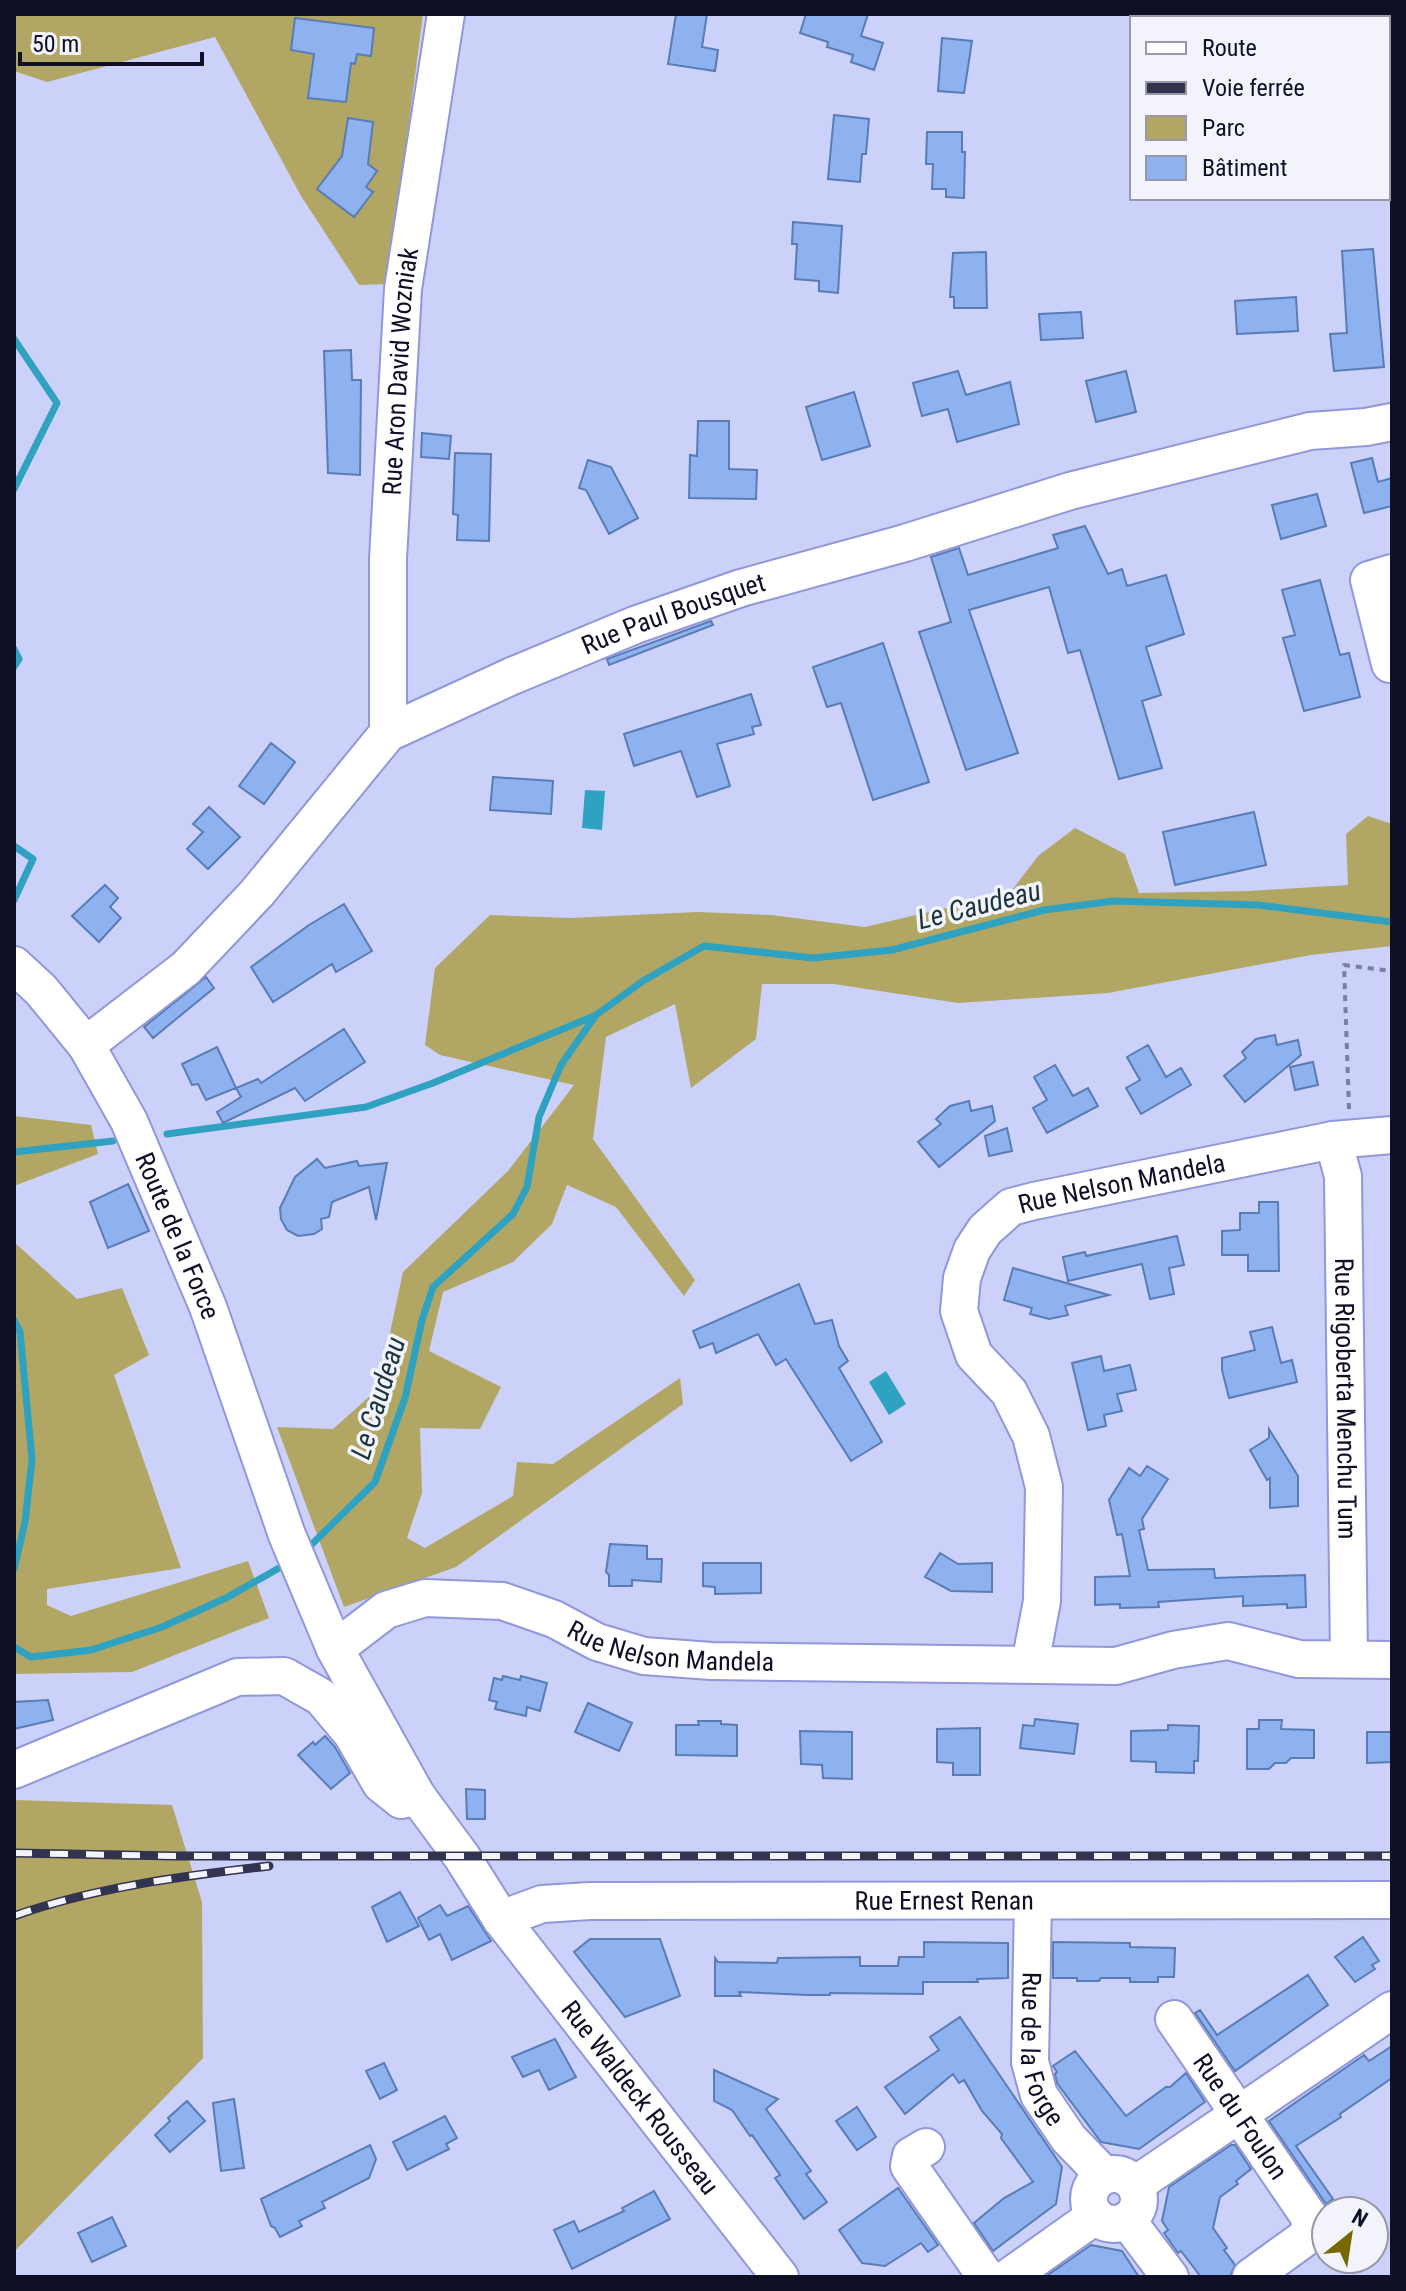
<svg xmlns="http://www.w3.org/2000/svg" width="1406" height="2291" viewBox="0 0 1406 2291" font-family="'Roboto Condensed',sans-serif">
<rect width="100%" height="100%" fill="#ccd1fa"/>
<path fill="#b1a664" d="M14 14H423L388 284 359 285 301 196 215 37 47 82 14 71Z
M1368 816 1392 824V946L1311 955 1108 993 958 1003 834 984H762L756 1039 691 1088 675 1004 606 1037 593 1139 695 1280 684 1296 616 1207 567 1185 552 1224 513 1262 443 1292 429 1351 501 1387 480 1429 420 1428 422 1493 407 1538 425 1548 513 1496 517 1462 553 1464 680 1378 683 1404 456 1567 344 1607 277 1427 333 1429 378 1389 403 1272 508 1171 574 1085 440 1055 425 1045 435 968 490 915 570 918 698 912 771 915 865 927 1010 893 1038 856 1075 828 1125 854 1139 893 1249 891 1348 885 1346 834Z
M14 1116 91 1125 98 1154 14 1186Z
M14 1242 77 1299 122 1288 149 1355 114 1375 181 1568 47 1589V1605L71 1616 248 1561 269 1618 132 1672 14 1674Z
M14 1800 172 1805 202 1902 203 2058 14 2252Z"/>
<path fill="#2ea2c0" d="M585 790 605 791 602 830 582 828Z
M886 1371 906 1404 889 1415 869 1382Z"/>
<g fill="none" stroke-linecap="round" stroke-linejoin="round">
<path stroke="#2ea2c0" stroke-width="7" d="M14 339 57 403 14 489
M14 649 19 659 14 667
M14 846 33 859 14 900
M167 1134 366 1107 433 1083 594 1016
M14 1152 113 1141
M14 1320 20 1332 32 1459 25 1522 14 1569
M305 1551 375 1482 405 1398 422 1320 433 1287 513 1214 527 1187 539 1117 561 1065 596 1015 643 981 704 946 813 958 892 950 1044 910 1114 901 1258 905 1392 922
M14 1647 31 1657 91 1650 162 1627 226 1598 288 1563"/>
</g>
<path fill="#8db2ef" stroke="#597cb5" stroke-width="2" d="M676 14H707L702 47 718 50 715 71 668 64Z
M806 14H868L861 36 883 43 874 70 851 62 853 55 827 47 828 42 800 33Z
M295 18 374 28 371 56 357 54 355 64 351 63 346 102 308 98 314 54 291 50Z
M942 38 972 41 964 93 938 91Z
M834 115 869 119 866 154H862L860 182 828 179Z
M348 118 373 122 368 164 377 171 366 187 373 192 354 217 317 189 342 156Z
M927 132H962V152H965L964 198 946 197V189H932L933 164H926Z
M793 222 842 226 838 293 819 291V281L795 279 797 244H792Z
M1373 249 1384 367 1334 371 1330 334 1347 333 1342 251Z
M986 252 987 308H954V297H950L953 253Z
M1296 297 1298 331 1237 334 1235 301Z
M1081 312 1083 338 1041 340 1039 314Z
M351 350 352 380H361L360 475 328 473 324 351Z
M958 371 966 395 1010 382 1019 424 957 442 948 409 922 416 913 383Z
M1126 371 1136 412 1096 422 1086 381Z
M854 392 870 446 822 460 806 407Z
M698 421H729V469L757 470 756 499 689 498 690 455 697 456Z
M422 433 451 436 449 459 421 457Z
M455 453 491 454 489 541 457 540 458 515 453 514Z
M1372 458 1378 482 1392 478V506L1364 513 1351 463Z
M588 460 611 467 638 518 609 534 586 490 579 488Z
M1317 494 1326 526 1281 539 1272 505Z
M1085 526 1108 574 1122 569 1127 586 1166 575 1184 634 1146 647 1161 695 1142 701 1162 768 1119 779 1080 650 1068 653 1049 587 969 610 1018 753 966 770 919 632 951 622 931 557 959 548 968 575 1058 548 1053 535Z
M1320 580 1340 655 1349 653 1360 697 1304 711 1283 638 1295 635 1282 590Z
M711 621 713 625 609 665 607 659Z
M883 643 929 782 873 800 841 703 827 707 813 667Z
M751 694 761 725 752 727 754 734 717 744 730 786 697 797 681 751 634 766 624 734Z
M271 743 295 762 264 804 239 786Z
M493 777 553 781 551 814 490 810Z
M209 807 240 837 208 869 187 849 203 832 193 824Z
M1254 812 1266 865 1175 885 1163 832Z
M105 885 118 898 110 907 121 918 99 942 72 916Z
M344 904 372 951 336 972 332 964 273 1002 251 967 309 925Z
M206 977 214 988 153 1038 144 1027Z
M344 1029 365 1062 305 1101 295 1088 223 1123 217 1112 241 1097 236 1088 258 1079 261 1083Z
M1275 1035 1277 1045 1298 1040 1301 1055 1245 1102 1224 1076 1246 1058 1242 1052 1256 1039Z
M1148 1045 1166 1077 1181 1068 1191 1085 1141 1114 1126 1088 1140 1080 1127 1057Z
M217 1047 236 1088 206 1100 198 1084 192 1085 182 1064Z
M1313 1062 1318 1085 1295 1090 1290 1067Z
M1055 1065 1073 1096 1088 1088 1098 1106 1047 1133 1033 1108 1047 1100 1034 1077Z
M969 1101 971 1111 992 1106 995 1121 939 1167 918 1142 941 1124 936 1119 950 1106Z
M1007 1128 1012 1151 989 1156 985 1136Z
M317 1159 325 1168 357 1161 359 1166 387 1163 376 1220 369 1187 332 1202 329 1217 321 1219 322 1229 314 1234 298 1236 287 1230 281 1219 280 1208 295 1177Z
M128 1184 149 1231 108 1248 90 1202Z
M1259 1202H1278L1279 1271H1248V1255H1222V1231L1240 1230V1213H1259Z
M1177 1236 1184 1265 1169 1268 1174 1294 1150 1299 1142 1264 1068 1281 1063 1257 1085 1252 1086 1256Z
M1013 1268 1109 1295 1065 1306 1068 1315 1049 1319 1030 1314 1032 1308 1004 1300Z
M799 1284 815 1324 832 1320 839 1346 848 1361 839 1368 882 1442 851 1461 786 1359 776 1365 758 1334 716 1353 713 1343 700 1348 693 1331Z
M1272 1327 1281 1363 1292 1360 1297 1382 1229 1398 1222 1370V1358L1255 1350 1250 1332Z
M1101 1356 1104 1371 1130 1365 1136 1390 1117 1394 1122 1411 1104 1415 1106 1426 1088 1430 1072 1363Z
M1269 1429 1298 1476V1506L1270 1508V1478L1267 1480 1250 1450 1269 1438Z
M1147 1466 1168 1479 1142 1519 1144 1529 1139 1530 1148 1570 1214 1569 1215 1578 1305 1575 1306 1607 1287 1608V1604L1243 1606V1596L1158 1602 1159 1607 1120 1608V1604L1095 1605V1577L1130 1576 1122 1534 1117 1535 1109 1500 1129 1468 1140 1476Z
M610 1544 647 1546V1559H662L661 1582 632 1580V1586H609V1575L606 1572Z
M940 1553 958 1564 992 1563V1592L951 1591 925 1577Z
M703 1563H761V1593L715 1594V1587L703 1586Z
M503 1676 520 1680 521 1676 547 1683 540 1711 527 1707 526 1716 495 1709 497 1702 489 1700 494 1678 502 1680Z
M48 1700 53 1720 14 1729V1702Z
M588 1703 632 1723 619 1751 575 1732Z
M1035 1719 1078 1724 1074 1754 1020 1748 1023 1725 1034 1726Z
M1259 1720H1282L1281 1729 1314 1730V1758H1291L1286 1763H1275L1269 1769H1247V1729H1259Z
M698 1721H721V1724L737 1725V1756L676 1755V1725H699Z
M1168 1725 1199 1726 1198 1761H1194V1773L1156 1772V1762L1131 1761V1731L1168 1730Z
M980 1728V1775H953V1763L937 1762V1729Z
M800 1731 852 1732V1779L823 1778 822 1765 801 1764Z
M1367 1732H1392V1762L1367 1763Z
M325 1736 335 1747 350 1773 331 1789 298 1755 313 1742 315 1745Z
M466 1789 485 1790V1819H467Z
M400 1892 419 1926 387 1942 372 1907Z
M440 1905 447 1916 468 1906 491 1941 452 1960 440 1934 429 1940 418 1918Z
M1363 1937 1379 1961 1372 1965 1375 1969 1355 1982 1335 1957Z
M590 1939H660L680 1996 625 2017 574 1952Z
M924 1942 1008 1943V1978L977 1979 978 1982H923V1994L830 1993V1995H807L739 1992 741 1996H715V1958L718 1962 777 1963 778 1958 860 1957V1966H898L899 1957H924Z
M1053 1942 1130 1943V1947L1175 1948 1174 1977H1158V1982H1130V1978H1101L1099 1981H1077V1978H1053Z
M1308 1975 1328 2005 1235 2071 1195 2013 1200 2010 1217 2035Z
M960 2017 1062 2167 1056 2204 993 2251 974 2223 1004 2198 1033 2182 1001 2138 1002 2134 982 2111 964 2080 959 2083 953 2074 905 2114 885 2087 939 2050 930 2037Z
M555 2039 576 2077 549 2090 539 2070 523 2077 512 2057Z
M1392 2046V2078L1340 2114 1341 2117 1296 2146 1333 2199 1326 2204 1269 2121 1364 2055 1369 2061Z
M1075 2051 1126 2116 1166 2087H1170L1186 2073 1205 2102 1139 2149 1101 2142 1057 2083 1055 2074 1057 2072 1053 2066Z
M384 2063 397 2090 380 2099 366 2071Z
M714 2070 778 2099 766 2109 811 2171 806 2174 827 2202 804 2219 775 2178 780 2175 752 2135 750 2136 732 2110 714 2101Z
M234 2099 244 2168 221 2171 213 2103Z
M187 2101 205 2121 170 2152 155 2135 170 2121 168 2118Z
M857 2107 876 2137 857 2150 836 2121Z
M445 2116 457 2138 446 2144 449 2149 407 2170 393 2142Z
M370 2145 376 2159 369 2178 322 2202 325 2208 299 2221 302 2226 280 2237 275 2228 271 2226 261 2199Z
M1231 2145H1235L1251 2169 1236 2181 1238 2184 1220 2197 1213 2228 1227 2248 1224 2250 1235 2265 1230 2277H1201L1181 2251 1178 2253 1164 2233 1168 2230 1162 2221 1169 2187Z
M898 2188 938 2245 928 2252 921 2243 885 2266 862 2263 839 2230Z
M654 2191 670 2219 572 2269 554 2230 574 2221 579 2232 624 2211 622 2208Z
M112 2217 126 2246 92 2262 78 2233Z
M1091 2245 1122 2251 1139 2277H1045Z"/>
<g fill="none" stroke-linecap="round" stroke-linejoin="round">
<g stroke="#9197d8" stroke-width="40">
<g id="minor">
<path d="M1392 573 1369 580 1390 664 1392 662"/>
<path id="s1" d="M388 733V559L403 289 446 14"/>
<path id="s2" d="M14 965 41 990 86 1045 129 1121 208 1307 287 1535 335 1649 417 1796 462 1857 501 1919 780 2277"/>
<path id="s3" d="M86 1045 186 968 257 893 388 733 512 676 635 625 741 588 905 543 1070 491 1310 431 1366 427 1392 422"/>
<path id="s4" d="M1333 1140 1343 1176 1349 1659"/>
<path id="s5" d="M335 1649 386 1610 425 1598 502 1601 554 1619 597 1642 644 1656 711 1661 1116 1666 1173 1650 1228 1641 1299 1659 1392 1660"/>
<path id="s6" d="M1030 1664 1042 1601 1044 1487 1031 1436 1009 1392 974 1355 959 1311 962 1278 972 1250 985 1230 1011 1207 1034 1201 1333 1140 1392 1135"/>
<path d="M14 1770 237 1677 284 1676 321 1697 352 1734 381 1784 401 1800 417 1796"/>
<path id="s7" d="M1033 1901 1030 2062 1039 2095 1069 2139 1104 2175"/>
<path id="s8" d="M501 1919 542 1904 590 1901 1392 1900"/>
<path id="s9" d="M1174 2019 1310 2218 1309 2235 1251 2277"/>
<path d="M926 2147 911 2156 909 2166 986 2277"/>
<circle cx="1114" cy="2199" r="25"/>
<path d="M1135 2185 1392 2010"/>
<path d="M1127 2220 1170 2277"/>
<path d="M1009 2277 1095 2216"/>
</g>
</g>
<path stroke="#7c7fa0" stroke-width="4" stroke-dasharray="6 6" stroke-linecap="butt" d="M1349 1109 1344 965 1392 971"/>
<use href="#minor" stroke="#fff" stroke-width="36"/>
<g stroke="#32334e" stroke-width="9">
<path id="rail" d="M14 1853 175 1856H1392
M14 1916C95 1887 184 1876 269 1866"/>
</g>
<use href="#rail" stroke="#f3f4fb" stroke-width="6" stroke-dasharray="18" stroke-linecap="butt"/>
</g>
<g text-anchor="middle" dominant-baseline="central" stroke-width="7" stroke-linejoin="round" paint-order="stroke">
<g font-size="26" fill="#0f0f27" stroke="#f3f4fb">
<text stroke="none"><textPath href="#s1" startOffset="362">Rue Aron David Wozniak</textPath></text>
<text stroke="none"><textPath href="#s3" startOffset="746">Rue Paul Bousquet</textPath></text>
<text stroke="none"><textPath href="#s6" startOffset="612">Rue Nelson Mandela</textPath></text>
<text stroke="none"><textPath href="#s2" startOffset="320">Route de la Force</textPath></text>
<text stroke="none"><textPath href="#s4" startOffset="260">Rue Rigoberta Menchu Tum</textPath></text>
<text stroke="none"><textPath href="#s5" startOffset="360">Rue Nelson Mandela</textPath></text>
<text stroke="none"><textPath href="#s8" startOffset="446">Rue Ernest Renan</textPath></text>
<text stroke="none"><textPath href="#s7" startOffset="150">Rue de la Forge</textPath></text>
<text stroke="none"><textPath href="#s2" startOffset="1306">Rue Waldeck Rousseau</textPath></text>
<text stroke="none"><textPath href="#s9" startOffset="118">Rue du Foulon</textPath></text>
</g>
<g font-size="28" font-style="italic" fill="#1c343c" stroke="#f3f4fb">
<text transform="translate(979 905) rotate(-14)">Le Caudeau</text>
<text transform="translate(378 1398) rotate(-73)">Le Caudeau</text>
</g>
</g>
<rect width="1406" height="2291" fill="none" stroke="#0f0f27" stroke-width="32"/>
<rect x="1130" y="16" width="260" height="184" fill="#f3f4fb" stroke="#9898a6" stroke-width="2"/>
<rect x="1146" y="42" width="40" height="12" fill="#ffffff" stroke="#9898a6" stroke-width="2"/>
<text x="1202" y="56" font-size="24" fill="#0f0f27">Route</text>
<rect x="1146" y="82" width="40" height="12" fill="#32334e" stroke="#9898a6" stroke-width="2"/>
<text x="1202" y="96" font-size="24" fill="#0f0f27">Voie ferrée</text>
<rect x="1146" y="116" width="40" height="24" fill="#b1a664" stroke="#9898a6" stroke-width="2"/>
<text x="1202" y="136" font-size="24" fill="#0f0f27">Parc</text>
<rect x="1146" y="156" width="40" height="24" fill="#8db2ef" stroke="#9898a6" stroke-width="2"/>
<text x="1202" y="176" font-size="24" fill="#0f0f27">Bâtiment</text>
<g transform="translate(1350 2235) rotate(30)"><circle r="38" fill="#f3f4fb" stroke="#9898a6" stroke-width="2"/>
<path d="M0-6L14 30L0 20L-14 30Z" fill="#776900"/>
<text y="-12" font-size="22" font-weight="bold" text-anchor="middle" fill="#0f0f27">N</text>
</g>
<path d="M20 52v12h182v-12" fill="none" stroke="#0f0f27" stroke-width="4"/>
<text x="32" y="52" font-size="24" fill="#0f0f27" stroke="#f3f4fb" stroke-width="6" paint-order="stroke">50 m</text>
</svg>
